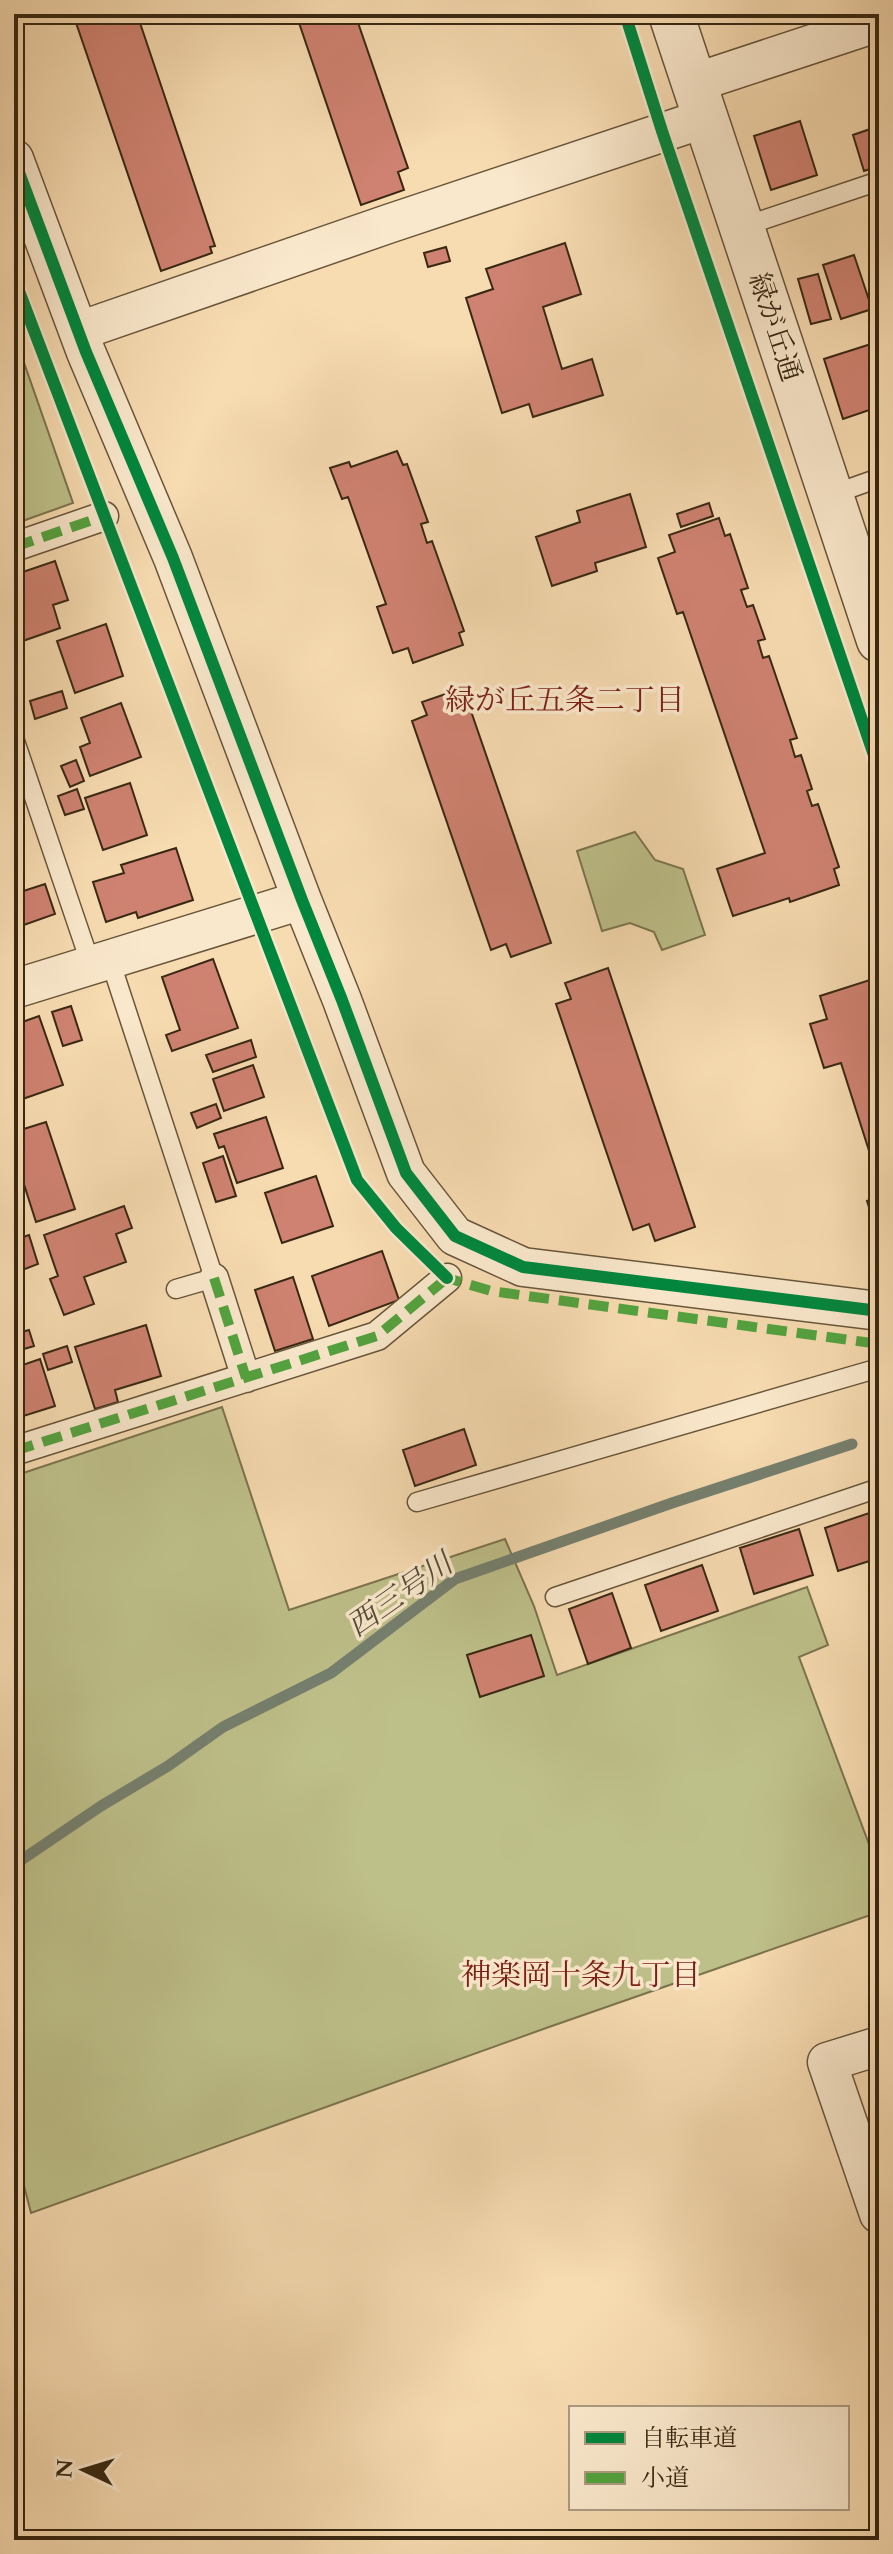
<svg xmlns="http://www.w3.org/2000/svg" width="893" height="2554" viewBox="0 0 893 2554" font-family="Cardo,'Noto Serif JP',serif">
<rect width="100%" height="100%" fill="#f7dbb1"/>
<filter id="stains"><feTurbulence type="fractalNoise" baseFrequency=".0025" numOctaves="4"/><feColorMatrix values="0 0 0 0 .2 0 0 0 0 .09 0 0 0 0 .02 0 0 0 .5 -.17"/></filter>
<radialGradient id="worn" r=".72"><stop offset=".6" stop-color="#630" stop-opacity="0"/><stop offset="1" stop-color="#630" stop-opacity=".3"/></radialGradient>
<path fill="#bec08a" stroke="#7b744e" stroke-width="2" d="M14 334 73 503 14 524Z
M635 832 655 860 683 869 705 935 662 950 654 932 630 923 602 931 577 851Z
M222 1407 289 1610 505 1539 534 1606 557 1675 807 1587 828 1645 799 1657 879 1871V1912L549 2027 31 2213 14 2147V1476Z"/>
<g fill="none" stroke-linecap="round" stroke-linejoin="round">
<path stroke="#75806f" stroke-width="11" d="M14 1865 101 1806 168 1766 223 1727 331 1673 455 1579 672 1503 852 1444"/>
</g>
<path fill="#cf8271" stroke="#382813" stroke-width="2" d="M73 14H137L215 246 210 247 212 253 161 271Z
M296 14H355L408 168 398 172 404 190 361 205Z
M800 121 817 175 771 190 754 136Z
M879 126V166L864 171 853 135Z
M565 243 581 294 543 307 562 369 592 359 603 395 533 417 529 404 502 413 466 298 493 289 486 269Z
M446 247 450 261 428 267 424 253Z
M854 255 872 309 841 319 823 265Z
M818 274 831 319 811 324 798 279Z
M874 343 879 361V422L875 408 843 419 824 359Z
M397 451 403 465 407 464 428 522 421 524 427 543 432 541 464 631 459 633 463 645 413 663 408 648 393 653 377 607 386 604 348 497 342 499 330 468 349 462 351 467Z
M630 494 646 547 595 563 597 571 552 586 536 537 580 522 577 511Z
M709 503 713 516 681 527 677 514Z
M719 518 725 536 730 534 748 588 741 590 747 607 753 605 765 639 758 641 763 658 769 656 797 738 790 740 795 757 801 755 812 789 807 791 812 806 818 804 839 867 834 869 839 885 790 902 789 898 733 916 717 869 765 853 683 612 677 614 658 558 675 552 669 535Z
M55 561 68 600 53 605 60 628 14 644V575Z
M106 624 123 676 75 693 57 641Z
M463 688 551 943 511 957 506 944 491 950 412 721 427 715 422 702Z
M62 691 67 708 35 719 30 701Z
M121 703 141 757 90 776 80 747 90 743 81 718Z
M76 760 84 781 70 787 61 766Z
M130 783 147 835 103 850 85 798Z
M77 789 84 809 65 815 58 796Z
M176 848 193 900 138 918 136 912 106 922 93 882 124 873 121 865Z
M45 884 55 914 21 926 14 904V894Z
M213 959 238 1028 172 1051 166 1035 180 1030 162 977Z
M608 968 695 1227 655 1241 649 1224 633 1230 556 1004 571 999 565 983Z
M879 977V1182L841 1063 824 1068 810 1024 827 1019 820 996Z
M71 1006 82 1040 63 1046 52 1012Z
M39 1016 63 1085 14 1102V1025Z
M251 1040 256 1057 213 1072 206 1055Z
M253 1065 264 1097 224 1111 213 1079Z
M216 1104 221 1118 197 1128 191 1113Z
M266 1117 283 1168 237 1183 224 1146 219 1148 214 1134Z
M46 1122 75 1209 36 1222 14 1153V1132Z
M223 1156 236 1196 216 1202 203 1163Z
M316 1176 333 1226 282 1243 265 1193Z
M879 1197V1230H876L867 1201Z
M124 1206 132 1228 116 1234 126 1262 84 1277 94 1304 64 1315 50 1279 58 1276 44 1235Z
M29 1235 38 1264 17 1272 22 1287 14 1290V1240Z
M382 1251 399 1300 329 1326 312 1276Z
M293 1277 313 1339 275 1351 255 1290Z
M146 1325 161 1376 115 1390 118 1402 95 1409 75 1347Z
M29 1330 34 1346 14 1352V1334Z
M67 1346 72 1362 48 1370 43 1354Z
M40 1359 55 1406 14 1419V1368Z
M464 1429 476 1465 415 1486 403 1450Z
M878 1510 879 1526 875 1527 879 1537V1558L838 1571 825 1528Z
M799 1529 813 1575 754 1594 740 1548Z
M702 1565 718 1611 661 1631 645 1585Z
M612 1593 631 1648 588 1664 569 1609Z
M531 1635 544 1676 480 1697 467 1655Z"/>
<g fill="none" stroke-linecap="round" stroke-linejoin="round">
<g stroke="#68553a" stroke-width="21">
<path id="service" d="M742 227 879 181
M831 495 879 478
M14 738 91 965
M110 960 214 1278 176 1289
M417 1502 879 1368
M555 1597 879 1488"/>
</g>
<g stroke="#68553a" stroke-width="31">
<path id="pedestrian" d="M14 547 104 516
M214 1278 246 1378
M14 1451 377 1336 447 1278"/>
</g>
<g stroke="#68553a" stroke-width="41">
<path id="minor" d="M694 83 879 22
M14 159 86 352 173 558 302 900 342 1000 406 1173 455 1236 523 1267 879 1311
M79 331 388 224 706 118
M14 989 302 900
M879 2046 827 2062 879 2214"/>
</g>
<g stroke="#68553a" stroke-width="47">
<path id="tertiary" d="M671 14 879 640"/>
</g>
<use href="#service" stroke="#fae8cc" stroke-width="18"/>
<use href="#pedestrian" stroke="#fae8cc" stroke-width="28"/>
<use href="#minor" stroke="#fae8cc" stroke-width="38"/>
<use href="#tertiary" stroke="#fae8cc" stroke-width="44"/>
<path stroke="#53a33f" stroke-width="10" stroke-dasharray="20 10" stroke-linecap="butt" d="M14 547 104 516
M443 1274 447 1278 491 1291 879 1344
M214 1278 246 1378
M14 1451 377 1336 447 1278"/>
<g stroke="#fae8cc" stroke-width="17">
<path id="cycleway" d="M625 14 662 131 879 770
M14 159 86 352 173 558 302 900 342 1000 406 1173 455 1236 523 1267 879 1311
M14 278 357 1180 396 1228 447 1278"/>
</g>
<use href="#cycleway" stroke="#00873e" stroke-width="12"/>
</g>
<g text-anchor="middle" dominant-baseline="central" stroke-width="7" stroke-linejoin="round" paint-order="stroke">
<g font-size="28" fill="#382813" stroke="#fae8cc">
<text transform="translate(775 327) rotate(72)">緑が丘通</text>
</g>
<g font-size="30" fill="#7a1f14" stroke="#fae8cc">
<text x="565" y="700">緑が丘五条二丁目</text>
<text x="581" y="1975">神楽岡十条九丁目</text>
</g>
<g font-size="30" font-style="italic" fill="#514d39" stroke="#fae8cc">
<text transform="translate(400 1595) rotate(-35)">西三号川</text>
</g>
</g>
<rect width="893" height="2554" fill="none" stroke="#f7dbb1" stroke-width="48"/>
<rect x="16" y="16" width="861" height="2522" fill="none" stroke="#382813" stroke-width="4"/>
<rect x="24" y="24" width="845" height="2506" fill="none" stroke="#382813" stroke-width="2"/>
<rect x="569" y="2406" width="280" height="104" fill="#fae8cc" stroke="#ac9b82" stroke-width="2"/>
<rect x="585" y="2432" width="40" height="12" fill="#00873e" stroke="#ac9b82" stroke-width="2"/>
<text x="641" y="2446" font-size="24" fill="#382813">自転車道</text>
<rect x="585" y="2472" width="40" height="12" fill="#53a33f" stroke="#ac9b82" stroke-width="2"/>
<text x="641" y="2486" font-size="24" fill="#382813">小道</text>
<g transform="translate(84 2470) rotate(274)" stroke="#fae8cc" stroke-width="6" paint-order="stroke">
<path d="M0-6L14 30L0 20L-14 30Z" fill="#382813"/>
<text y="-12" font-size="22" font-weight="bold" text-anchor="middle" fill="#382813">N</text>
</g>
<rect width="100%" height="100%" filter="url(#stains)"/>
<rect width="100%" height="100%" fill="url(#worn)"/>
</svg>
